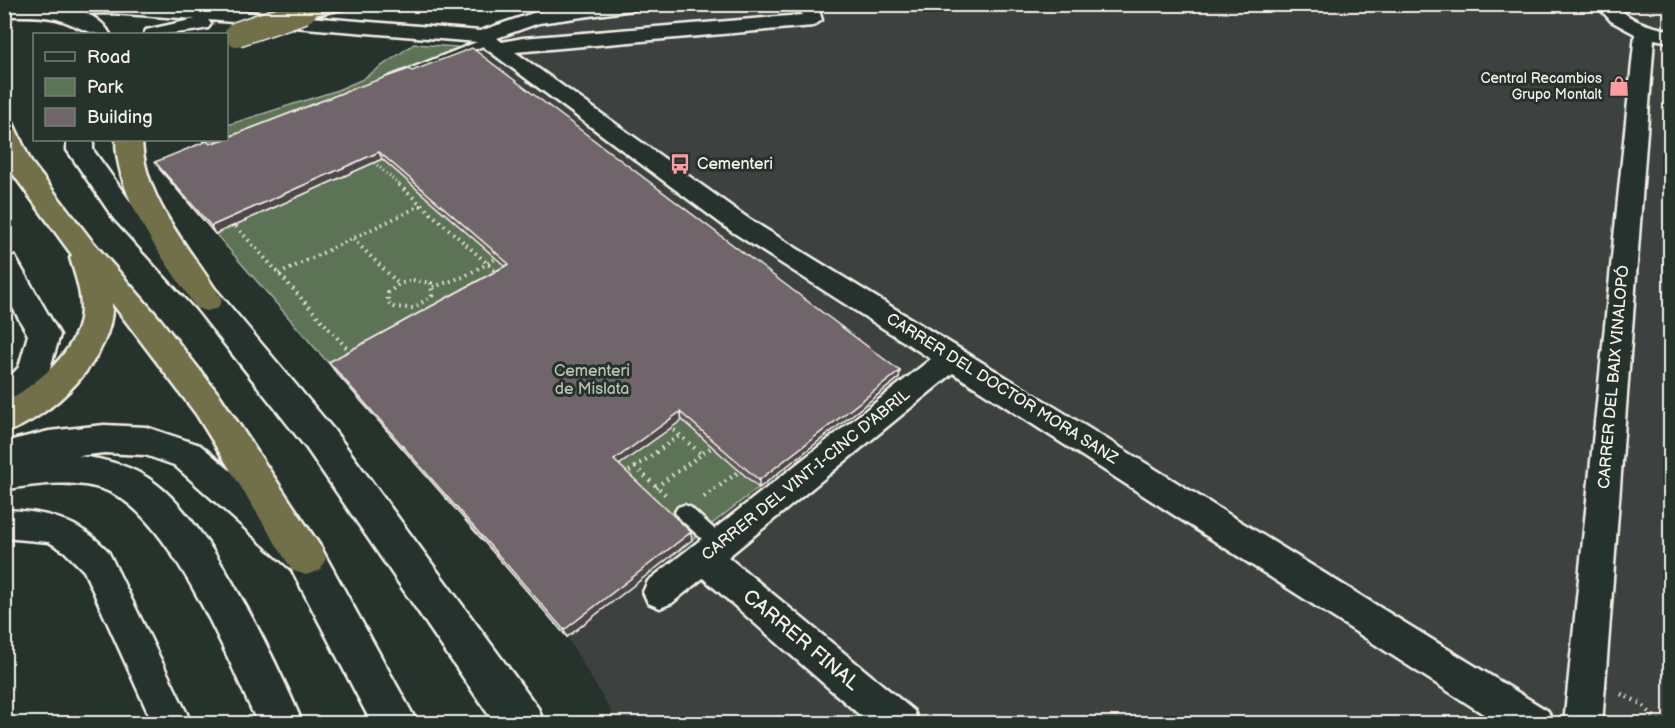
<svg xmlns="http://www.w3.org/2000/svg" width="1675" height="728" viewBox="0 0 1675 728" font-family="'Balsamiq Sans',sans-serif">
<rect width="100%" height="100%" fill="#26332d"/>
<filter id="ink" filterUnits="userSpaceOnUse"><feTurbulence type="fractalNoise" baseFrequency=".0167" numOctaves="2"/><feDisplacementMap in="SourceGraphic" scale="12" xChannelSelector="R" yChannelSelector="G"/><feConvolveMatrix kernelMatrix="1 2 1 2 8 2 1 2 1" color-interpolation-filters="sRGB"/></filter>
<g filter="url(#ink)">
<path fill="#3c423f" d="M550 4 1670 5V723H618L567 637 705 531 474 55 510 22Z"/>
<path fill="#5d7357" stroke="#a8b2a0" stroke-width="1.5" d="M414 44 457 47 474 55 899 378 567 637 159 169 210 149 202 140H226L227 125 335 91 361 80Z"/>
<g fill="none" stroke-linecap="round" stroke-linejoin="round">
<g stroke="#f4f1e8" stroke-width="5">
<path id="service" d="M487 38 492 41 491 43 396 80 387 78Z
M684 505 690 507 725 539 728 544 725 549 719 552 713 549 678 517 675 512 678 507Z"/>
</g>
<g stroke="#f4f1e8" stroke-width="5">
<path id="minor" d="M21 4H149L480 31 536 12 591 4H642L633 10 539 23 497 38 502 42 523 38 802 15 799 4H817L822 20 813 26 515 52 749 219 1548 711 1553 724H1499L953 373 728 557 914 711 919 724H870L703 578 672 603 660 608 648 603 643 592 648 581 931 359 731 231 477 42 208 20 211 24 208 28C186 33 166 34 144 34L146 30 195 19 111 13 25 15 16 9Z
M1596 4H1615C1629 21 1650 27 1670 30V42L1654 39 1602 724H1564L1635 34 1611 21Z
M4 510C46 511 79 520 108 551L192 724H153L84 571 64 551 49 542 4 538Z"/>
</g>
<g stroke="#f4f1e8" stroke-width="5">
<path id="tertiary" d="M4 4C35 4 94 2 110 34 89 36 78 25 57 19 40 15 22 16 4 16Z
M67 140H93V150L134 207 218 292 333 429 538 708 544 724H495L307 449 196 308 114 219 67 150Z
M4 254 15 257 60 335 46 381 16 415 4 419V383L19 367 28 335 4 292Z
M104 425 146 427 200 445 320 546 418 724H372L292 570 174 465 145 455 104 453 78 456C106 459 133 466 155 483 210 523 276 660 303 724H258C230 663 170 513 105 490 74 479 36 484 4 490V442L49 431Z"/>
</g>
<g stroke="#f4f1e8" stroke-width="5">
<path id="trunk" d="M304 4H345L343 9 304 17 296 16 293 11 296 6Z
M4 121 13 123 31 162 92 241 160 319 220 396 320 546 326 558 320 570 306 575 292 570 196 414 112 303C115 356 52 418 4 433V403C37 383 81 351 81 308 81 291 75 274 70 258L72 255 5 163Z
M116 140H142C144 201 192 250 222 300L218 308 207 311 196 308C164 258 117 201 116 140Z"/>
</g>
<path stroke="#f4f1e8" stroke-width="3" stroke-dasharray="1 3" stroke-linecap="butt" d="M371 160 401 186"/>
<path stroke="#f4f1e8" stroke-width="4" stroke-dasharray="1.5 4.5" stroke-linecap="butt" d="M399 185 498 273
M232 222 352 354
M353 239 399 284
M279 274 422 205
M413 280 431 283 432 296 413 308 392 307 388 303V293L399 284Z
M433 287 463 277 499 257"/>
<path stroke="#f4f1e8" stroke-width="4.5" stroke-dasharray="1.5 5" stroke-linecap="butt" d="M669 426 701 454
M635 467 666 495
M624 475 680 435
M656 487 716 444
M704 497 744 468
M1621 694 1640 703 1661 724"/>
<use href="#service" fill="#26332d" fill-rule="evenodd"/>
<use href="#minor" fill="#26332d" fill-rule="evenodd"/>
<use href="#tertiary" fill="#26332d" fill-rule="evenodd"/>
<use href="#trunk" fill="#71704a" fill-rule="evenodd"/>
<g stroke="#f4f1e8" stroke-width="27" stroke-linecap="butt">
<path id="trunk-bridge" d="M237 34 304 11"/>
</g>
<use href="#trunk-bridge" stroke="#71704a" stroke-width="24"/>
</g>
<path fill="#60575b" stroke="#f4f1e8" stroke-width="1.5" d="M355 88 899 378 759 488 682 420 619 465 692 540 567 637 334 370 329 362 505 266 382 159 215 234 160 169 155 162 210 144Z"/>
<path fill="#4e474a" stroke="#f4f1e8" stroke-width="1.5" d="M379 152 382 159 215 234 211 226Z
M900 371 899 378 759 488V480Z
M680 412 682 420 616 467 614 460Z
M691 532 692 540 567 637 564 630Z"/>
<path fill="#70656a" stroke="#f4f1e8" stroke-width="1.5" d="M472 48 900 371 759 480 680 412 614 460 691 532 564 630 329 362 509 264 379 152 211 226 155 162 207 141 210 144 222 140H226V138L355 88 409 69 412 71Z"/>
</g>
<defs>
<g id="shop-bare" transform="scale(1.62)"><path d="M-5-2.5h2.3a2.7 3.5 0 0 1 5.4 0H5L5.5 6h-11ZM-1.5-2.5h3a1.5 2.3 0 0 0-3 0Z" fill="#ff9aa2" stroke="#26332d" stroke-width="2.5" paint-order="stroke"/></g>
<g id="bus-bare" transform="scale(1.62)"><path d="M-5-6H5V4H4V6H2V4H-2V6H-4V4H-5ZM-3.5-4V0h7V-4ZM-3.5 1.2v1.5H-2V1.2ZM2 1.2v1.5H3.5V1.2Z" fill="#ff9aa2" stroke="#26332d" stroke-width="2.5" paint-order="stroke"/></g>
</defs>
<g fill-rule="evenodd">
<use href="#shop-bare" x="1619" y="86"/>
<use href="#bus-bare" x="680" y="164"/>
</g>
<g text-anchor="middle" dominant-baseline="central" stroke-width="6" stroke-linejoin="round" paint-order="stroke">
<g font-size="14" fill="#f4f1e8" stroke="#26332d" text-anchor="end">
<text x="1602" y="78">Central Recambios<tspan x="1602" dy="16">Grupo Montalt</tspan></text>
</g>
<g font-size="16" fill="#f4f1e8" stroke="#26332d" text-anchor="start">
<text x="697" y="164">Cementeri</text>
</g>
<g font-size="16" fill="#b8bfae" stroke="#26332d">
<text x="592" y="371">Cementeri<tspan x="592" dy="18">de Mislata</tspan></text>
</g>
<g font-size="16" fill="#f4f1e8" stroke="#26332d">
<text transform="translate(1614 377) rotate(-85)">CARRER DEL BAIX VINALOPÓ</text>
<text transform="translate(1002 389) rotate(32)">CARRER DEL DOCTOR MORA SANZ</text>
<text transform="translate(806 475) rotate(-39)">CARRER DEL VINT-I-CINC D'ABRIL</text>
</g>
<g font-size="20" fill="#f4f1e8" stroke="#26332d">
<text transform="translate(801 640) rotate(40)">CARRER FINAL</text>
</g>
</g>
<rect width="1675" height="728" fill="none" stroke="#26332d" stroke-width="24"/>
<rect x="12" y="12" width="1651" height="704" fill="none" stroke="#f4f1e8" stroke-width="2" filter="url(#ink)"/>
<rect x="33" y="33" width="195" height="108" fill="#26332d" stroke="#787f78" stroke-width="1.5"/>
<rect x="45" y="52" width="30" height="9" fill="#26332d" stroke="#787f78" stroke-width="1.5"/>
<text x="87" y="63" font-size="18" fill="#f4f1e8">Road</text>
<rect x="45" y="78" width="30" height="18" fill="#5d7357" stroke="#787f78" stroke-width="1.5"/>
<text x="87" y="93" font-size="18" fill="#f4f1e8">Park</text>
<rect x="45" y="108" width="30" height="18" fill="#70656a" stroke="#787f78" stroke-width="1.5"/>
<text x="87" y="123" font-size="18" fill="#f4f1e8">Building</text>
</svg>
